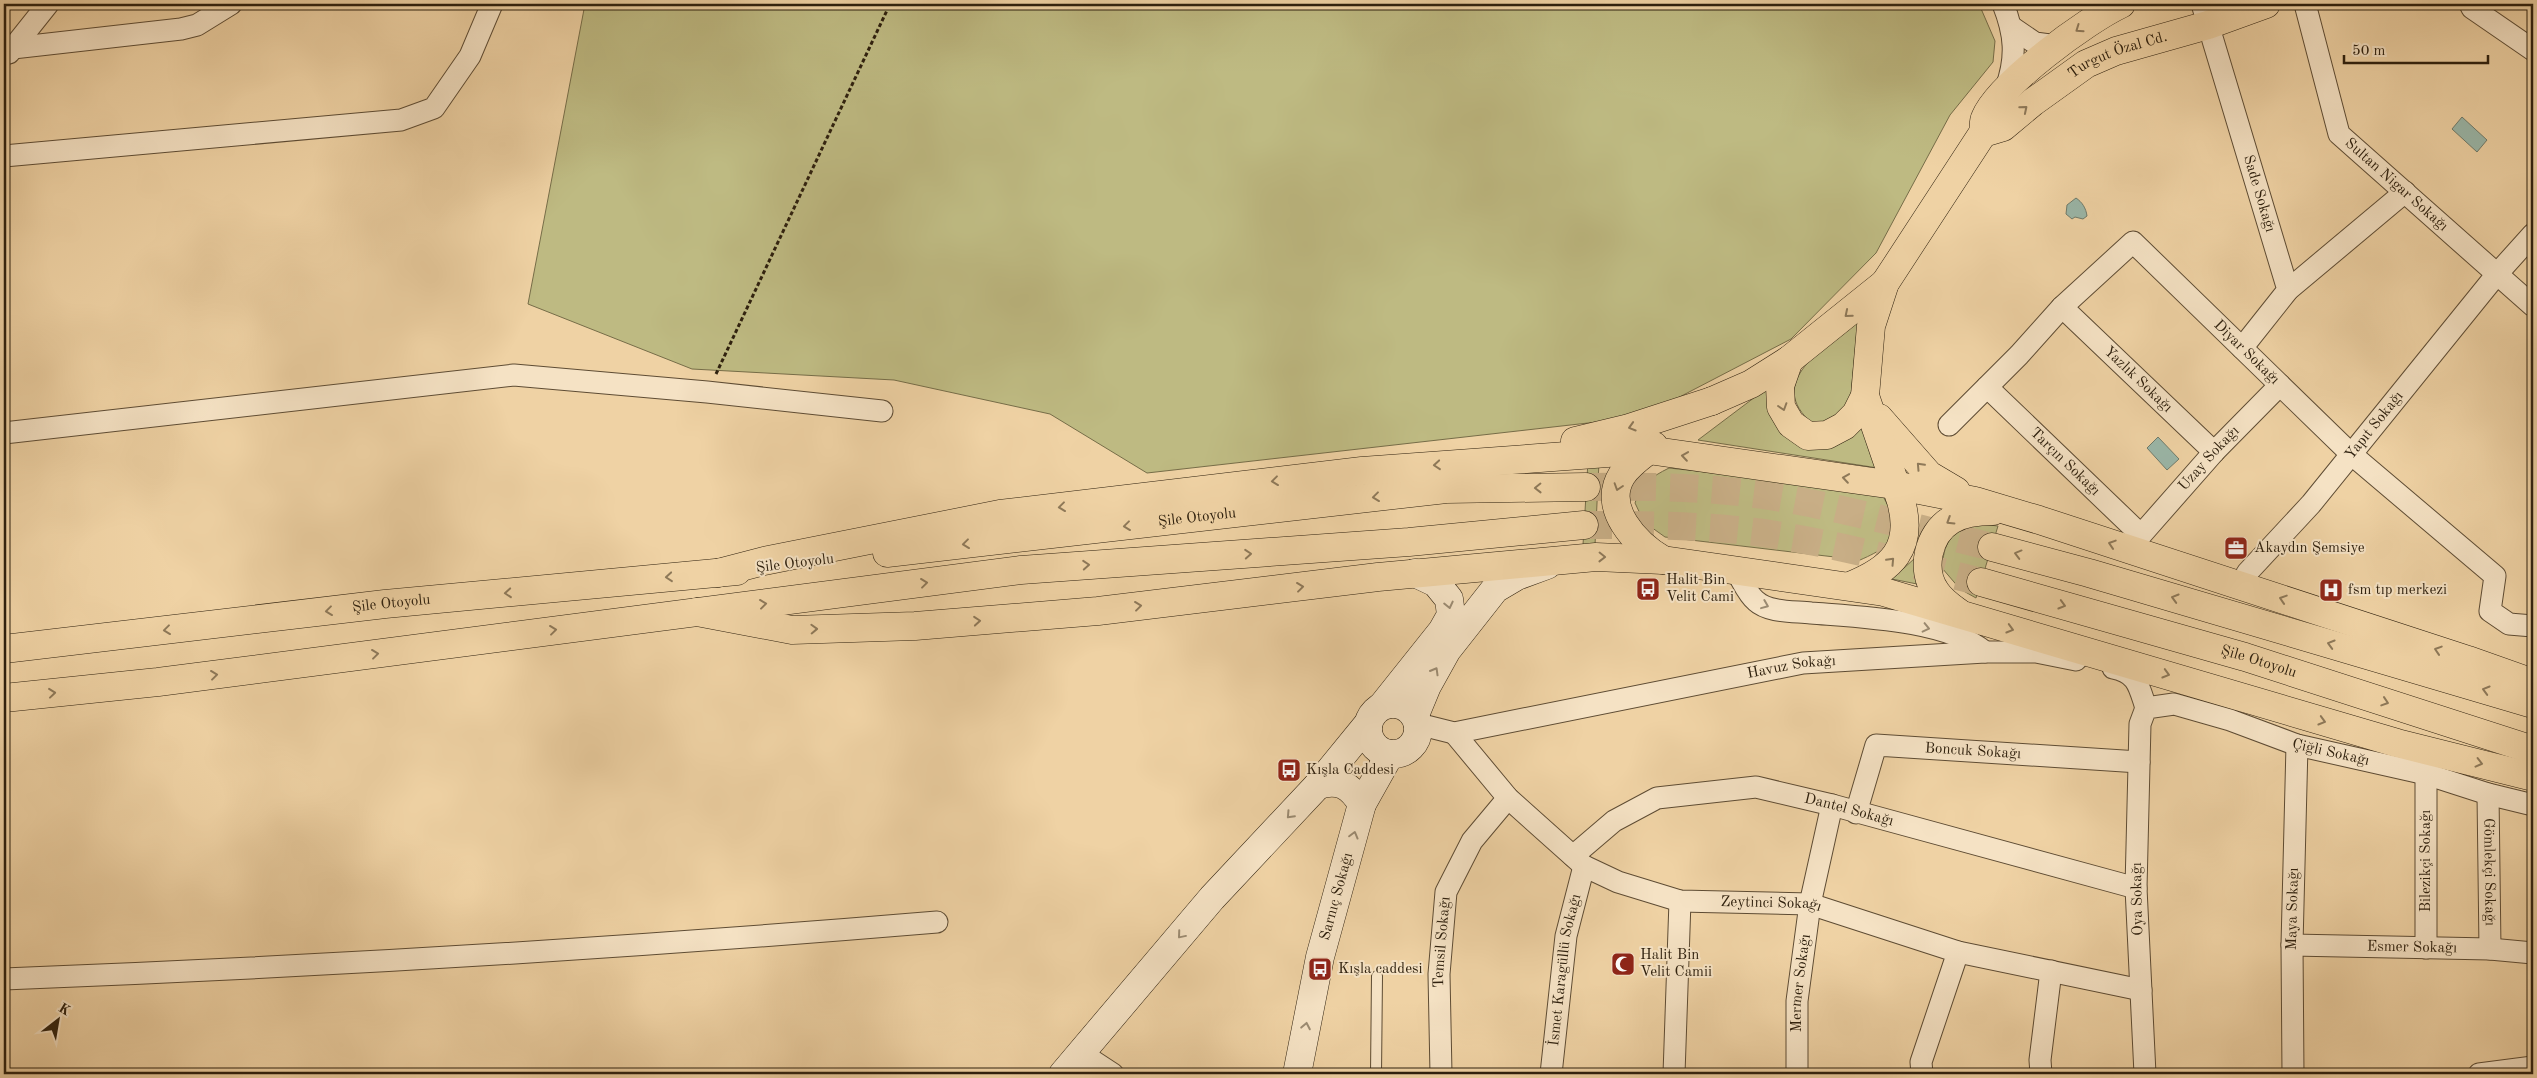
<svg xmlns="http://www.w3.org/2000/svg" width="2537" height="1078" viewBox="0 0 2537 1078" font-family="'Old Standard TT',serif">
<rect width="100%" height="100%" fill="#efd2a4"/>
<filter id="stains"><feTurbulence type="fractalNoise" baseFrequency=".004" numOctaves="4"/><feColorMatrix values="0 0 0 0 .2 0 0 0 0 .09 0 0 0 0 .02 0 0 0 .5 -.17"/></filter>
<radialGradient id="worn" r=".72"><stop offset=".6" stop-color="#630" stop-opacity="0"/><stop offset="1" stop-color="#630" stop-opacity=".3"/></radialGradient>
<path fill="#beba82" stroke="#766d48" d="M585 4H1979L1995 41 1993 62 1950 115 1876 253 1791 339 1641 417 1147 473 1050 414 894 380 692 369 528 304Z
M1858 320 1850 405 1833 421 1813 424C1763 382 1825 348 1858 320Z
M1767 388C1768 413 1770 423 1791 439L1863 424 1878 468 1698 440Z
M1588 461 1599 462 1595 545H1583Z
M1669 468 1880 491C1902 529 1902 542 1860 560L1665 537 1644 522 1635 503C1641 484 1651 477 1669 468Z
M1972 523 1998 526 1976 598 1960 589 1942 568C1944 542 1950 535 1972 523Z
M1915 558 1922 585 1892 579Z"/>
<path fill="#9ab7a9" stroke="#6f7b6b" d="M2462 117 2487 140 2477 152 2452 129Z
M2076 198C2082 202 2086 208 2087 216L2083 219 2075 217 2072 219 2066 214 2067 205Z
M2158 437 2179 459 2167 470 2147 448Z"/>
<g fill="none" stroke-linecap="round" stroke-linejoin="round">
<path stroke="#c8ae86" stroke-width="28" stroke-dasharray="28 14" stroke-linecap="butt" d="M1586 487C1654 486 1721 487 1788 499 1856 511 1924 530 1992 547
M1584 525C1641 525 1698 525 1755 532 1831 542 1906 563 1981 582"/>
<g stroke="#5e4c34" stroke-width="12">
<path id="lane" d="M1376 1074 1377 976"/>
</g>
<g stroke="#5e4c34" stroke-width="23">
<g id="street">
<path d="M2003 4C2015 34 2017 57 2006 88"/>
<path id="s1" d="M2202 4 2288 290 2242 348"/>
<path id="s2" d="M2305 4 2339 134 2533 306"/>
<path d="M2470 4 2472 8 2533 50"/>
<path d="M2013 28 2035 43 2057 46"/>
<path d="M13 48 181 29 197 25 231 4"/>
<path d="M9 53 48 4"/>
<path d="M4 156 401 120 434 108 470 56 492 4"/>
<path d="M2288 290 2405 192"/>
<path id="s3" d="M2062 307 2214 452"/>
<path id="s4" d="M1987 387 2141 535 2214 452 2280 385"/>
<path id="s5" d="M1949 425 2019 355 2062 307 2133 242 2351 454 2495 576 2490 611 2509 624 2533 626"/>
<path d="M4 433 514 375 707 392 882 411"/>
<path d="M1735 569C1741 578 1747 594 1756 601 1769 613 1795 611 1811 613 1860 617 1948 620 1985 652"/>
<path id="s6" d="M2247 573 2311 504 2497 274 2533 234"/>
<path d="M2113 668C2138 673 2139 687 2146 708"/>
<path id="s7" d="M1418 724 1454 733 1803 663 1985 652H2036L2076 660"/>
<path id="s8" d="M1454 733 1508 798 1584 866 1618 882 1680 901 1810 904 1958 952 2141 990"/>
<path id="s9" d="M2488 794 2490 949"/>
<path id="s10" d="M1856 813 1876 745 2139 762"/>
<path id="s11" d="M1573 856 1614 821 1657 798 1756 787 1832 805 2136 888"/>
<path id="s12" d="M2292 945 2490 949 2533 953"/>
<path d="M2426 948V774"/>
<path d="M4 979C315 967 626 948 937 922"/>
<path d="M1081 1053 1113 1074"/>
<path id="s13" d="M1441 1074 1439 974 1446 892 1472 841 1508 798"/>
<path id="s14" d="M1551 1074 1566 936 1584 866"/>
<path d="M1674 1074 1680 901"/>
<path id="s15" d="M1797 1074V1001L1810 904 1832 805"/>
<path d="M1922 1074 1921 1062 1958 952"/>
<path d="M2041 1074 2040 1060 2051 971"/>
<path id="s16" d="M2145 1074 2136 888 2140 724 2146 708 2174 704 2230 720 2297 745 2426 774 2488 794 2533 805"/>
<path id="s17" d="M2293 1074 2292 945 2297 745"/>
<path d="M2479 1074 2533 1067"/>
</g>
</g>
<g stroke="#2e200e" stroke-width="29">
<g id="secondary">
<circle cx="1393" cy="729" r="25"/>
<path d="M1383 705 1442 631 1451 615 1449 599 1436 583 1415 573"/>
<path d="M1415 715 1427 686 1447 650 1495 589 1517 576 1547 565"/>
<path d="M1318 785C1339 779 1350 785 1362 804"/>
<path d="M1063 1074 1212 898 1318 785 1367 725"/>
<path id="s18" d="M1297 1074 1320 957 1362 804 1390 754"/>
</g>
</g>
<g stroke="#2e200e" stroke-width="29">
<g id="primary">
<path id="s19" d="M1983 133 2003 127 2033 102 2086 64 2116 51 2208 25 2266 4"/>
<path d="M1789 360 1780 386 1781 407 1791 424 1808 436 1827 435 1844 426 1856 414 1865 396 1871 326 1885 283 1983 133C1984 129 1983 122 1985 118 1999 84 2087 20 2121 4"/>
<path d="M1712 401 1751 384 1789 360 1885 283"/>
</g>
</g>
<g stroke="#2e200e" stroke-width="29">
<g id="highway">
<path d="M1879 418 1929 475 1956 491"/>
<path d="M1575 441 1629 428 1712 401"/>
<path d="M1654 446C1643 455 1630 463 1622 475 1601 508 1636 544 1663 560"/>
<path d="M1992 547 2089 573 2533 704"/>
<path id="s20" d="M887 553 1446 489 1586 487"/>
<path d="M718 573 764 561 1000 514 1362 471 1648 450 1894 485 1975 501 2039 520 2468 660 2533 683"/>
<path id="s21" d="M1981 582 2245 657 2533 750"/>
<path d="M1850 586C1892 569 1914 548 1901 501L1865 396"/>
<path d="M697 612 792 630 915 626 1098 611 1378 577 1596 557 1663 560 1884 592 2397 743 2533 777"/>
<path d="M1959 613C1951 607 1942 601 1936 592 1920 570 1928 534 1951 520 1964 512 1979 511 1993 511"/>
<path id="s22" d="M4 649 385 604 737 571"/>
<path d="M4 698 158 682 1021 570 1409 542 1584 525"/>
</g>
</g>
<path stroke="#2e200e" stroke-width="3" stroke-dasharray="4 2.5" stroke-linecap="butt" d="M716 374 890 4"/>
<use href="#lane" stroke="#f5e2c4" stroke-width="10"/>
<use href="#street" stroke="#f5e2c4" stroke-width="21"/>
<use href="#secondary" stroke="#f5e2c4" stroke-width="28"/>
<use href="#primary" stroke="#efd2a4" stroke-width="28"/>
<use href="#highway" stroke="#efd2a4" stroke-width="28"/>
</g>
<defs><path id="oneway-chevron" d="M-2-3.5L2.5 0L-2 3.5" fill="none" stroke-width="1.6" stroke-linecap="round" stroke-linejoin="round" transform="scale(1.25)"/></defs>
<g stroke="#8e7959">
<use href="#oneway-chevron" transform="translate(2079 29) rotate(145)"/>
<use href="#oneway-chevron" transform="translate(2024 109) rotate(-40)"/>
<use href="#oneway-chevron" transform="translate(1848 314) rotate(140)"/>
<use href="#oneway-chevron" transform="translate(1783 407) rotate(72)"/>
<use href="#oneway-chevron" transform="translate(1632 427) rotate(163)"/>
<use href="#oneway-chevron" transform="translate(1685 456) rotate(-172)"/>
<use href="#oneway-chevron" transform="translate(1437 465) rotate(175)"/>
<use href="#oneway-chevron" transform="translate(1920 466) rotate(-133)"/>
<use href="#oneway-chevron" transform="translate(1846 478) rotate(-172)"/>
<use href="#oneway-chevron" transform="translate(1275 481) rotate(173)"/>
<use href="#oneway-chevron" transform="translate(1618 487) rotate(108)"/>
<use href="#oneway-chevron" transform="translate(1538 488) rotate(179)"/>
<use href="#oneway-chevron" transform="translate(1376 497) rotate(173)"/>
<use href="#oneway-chevron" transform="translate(1062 507) rotate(173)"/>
<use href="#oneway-chevron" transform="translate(1950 521) rotate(148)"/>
<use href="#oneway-chevron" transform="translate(1127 526) rotate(173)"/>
<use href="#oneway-chevron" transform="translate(966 544) rotate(173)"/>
<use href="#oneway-chevron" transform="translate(2112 544) rotate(-162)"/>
<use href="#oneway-chevron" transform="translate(1248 554) rotate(-4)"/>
<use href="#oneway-chevron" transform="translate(2018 554) rotate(-165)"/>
<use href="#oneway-chevron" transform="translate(1602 557) rotate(1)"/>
<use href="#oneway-chevron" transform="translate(1891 561) rotate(-47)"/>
<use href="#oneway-chevron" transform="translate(1086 565) rotate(-4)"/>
<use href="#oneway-chevron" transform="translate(669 577) rotate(175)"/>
<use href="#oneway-chevron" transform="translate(924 583) rotate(-7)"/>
<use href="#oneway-chevron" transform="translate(1300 587) rotate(-7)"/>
<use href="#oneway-chevron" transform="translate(508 593) rotate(175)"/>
<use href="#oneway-chevron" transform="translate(2175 598) rotate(-164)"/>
<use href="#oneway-chevron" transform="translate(2283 599) rotate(-162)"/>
<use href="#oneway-chevron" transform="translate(763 604) rotate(-7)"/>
<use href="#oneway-chevron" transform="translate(2062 605) rotate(16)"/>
<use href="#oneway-chevron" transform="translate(1138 606) rotate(-7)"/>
<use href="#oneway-chevron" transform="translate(329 611) rotate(173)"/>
<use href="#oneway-chevron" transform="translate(977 621) rotate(-5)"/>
<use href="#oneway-chevron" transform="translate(814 629) rotate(-2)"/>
<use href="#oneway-chevron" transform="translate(2010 629) rotate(16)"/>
<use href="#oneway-chevron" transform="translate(167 630) rotate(173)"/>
<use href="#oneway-chevron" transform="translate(553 630) rotate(-7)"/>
<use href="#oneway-chevron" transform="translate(2331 644) rotate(-164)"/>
<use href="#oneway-chevron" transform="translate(2438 650) rotate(-162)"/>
<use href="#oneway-chevron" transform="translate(375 654) rotate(-7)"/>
<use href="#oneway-chevron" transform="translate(2166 674) rotate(16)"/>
<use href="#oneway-chevron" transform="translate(214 675) rotate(-7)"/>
<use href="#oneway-chevron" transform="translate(2486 690) rotate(-164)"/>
<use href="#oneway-chevron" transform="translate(52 693) rotate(-6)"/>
<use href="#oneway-chevron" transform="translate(2385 702) rotate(18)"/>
<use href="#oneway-chevron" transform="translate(2322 721) rotate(16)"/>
<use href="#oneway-chevron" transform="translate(2479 763) rotate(14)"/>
</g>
<g stroke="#9b8b72">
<use href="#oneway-chevron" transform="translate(1449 605) rotate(77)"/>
<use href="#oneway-chevron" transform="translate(1765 605) rotate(22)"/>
<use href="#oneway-chevron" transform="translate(1926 628) rotate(13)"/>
<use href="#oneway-chevron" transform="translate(1435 671) rotate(-60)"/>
<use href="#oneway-chevron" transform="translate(1290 815) rotate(133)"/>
<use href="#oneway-chevron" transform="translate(1354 835) rotate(-75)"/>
<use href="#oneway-chevron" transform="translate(1181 935) rotate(130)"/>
<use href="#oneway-chevron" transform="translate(1306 1026) rotate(-79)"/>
</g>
<defs>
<g id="office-square" transform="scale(1.25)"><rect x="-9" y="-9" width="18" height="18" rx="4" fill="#8f2418" stroke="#f5e2c4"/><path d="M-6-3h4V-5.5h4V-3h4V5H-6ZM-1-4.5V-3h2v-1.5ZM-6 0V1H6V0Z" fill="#fff"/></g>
<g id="bus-square" transform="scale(1.25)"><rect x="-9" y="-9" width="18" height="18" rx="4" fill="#8f2418" stroke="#f5e2c4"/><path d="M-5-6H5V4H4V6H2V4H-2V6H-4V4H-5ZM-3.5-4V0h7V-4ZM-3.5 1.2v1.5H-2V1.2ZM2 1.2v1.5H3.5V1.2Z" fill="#fff"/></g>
<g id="hospital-square" transform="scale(1.25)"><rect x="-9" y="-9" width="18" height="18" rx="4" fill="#8f2418" stroke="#f5e2c4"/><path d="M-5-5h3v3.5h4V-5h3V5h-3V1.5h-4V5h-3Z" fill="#fff"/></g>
<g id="mosque-square" transform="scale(1.25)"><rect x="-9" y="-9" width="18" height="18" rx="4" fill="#8f2418" stroke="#f5e2c4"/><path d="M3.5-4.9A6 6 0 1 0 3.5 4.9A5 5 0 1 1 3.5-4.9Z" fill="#fff"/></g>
</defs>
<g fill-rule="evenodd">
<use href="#office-square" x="2236" y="548"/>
<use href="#bus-square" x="1648" y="589"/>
<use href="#hospital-square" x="2331" y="590"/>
<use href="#bus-square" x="1289" y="770"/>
<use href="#mosque-square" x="1623" y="964"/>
<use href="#bus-square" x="1320" y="969"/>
</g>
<g text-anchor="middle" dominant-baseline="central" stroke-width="4" stroke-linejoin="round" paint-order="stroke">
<g font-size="15" fill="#2e200e" stroke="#f5e2c4">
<text stroke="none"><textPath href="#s19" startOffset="158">Turgut Özal Cd.</textPath></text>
<text stroke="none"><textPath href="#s2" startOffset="211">Sultan Nigar Sokağı</textPath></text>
<text stroke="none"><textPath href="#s1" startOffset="198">Sade Sokağı</textPath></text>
<text stroke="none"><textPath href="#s5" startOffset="418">Diyar Sokağı</textPath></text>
<text stroke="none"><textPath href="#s3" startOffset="105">Yazlık Sokağı</textPath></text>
<text stroke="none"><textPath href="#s6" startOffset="195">Yapıt Sokağı</textPath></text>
<text stroke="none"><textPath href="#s4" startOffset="316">Uzay Sokağı</textPath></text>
<text stroke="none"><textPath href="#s4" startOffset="108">Tarçın Sokağı</textPath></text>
<text stroke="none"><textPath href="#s20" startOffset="312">Şile Otoyolu</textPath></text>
<text transform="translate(795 564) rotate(-7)">Şile Otoyolu</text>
<text stroke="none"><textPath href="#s22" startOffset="390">Şile Otoyolu</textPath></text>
<text stroke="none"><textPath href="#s21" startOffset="289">Şile Otoyolu</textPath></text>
<text stroke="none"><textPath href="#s7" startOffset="381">Havuz Sokağı</textPath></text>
<text stroke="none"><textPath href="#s10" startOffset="168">Boncuk Sokağı</textPath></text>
<text stroke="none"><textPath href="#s16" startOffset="560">Çiğli Sokağı</textPath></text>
<text stroke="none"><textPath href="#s11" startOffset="298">Dantel Sokağı</textPath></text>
<text transform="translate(2426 861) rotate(-90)">Bilezikçi Sokağı</text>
<text stroke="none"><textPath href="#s9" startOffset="78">Gömlekçi Sokağı</textPath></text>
<text stroke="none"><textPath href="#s18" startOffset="182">Sarnıç Sokağı</textPath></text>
<text transform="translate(2138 899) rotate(-91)">Oya Sokağı</text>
<text stroke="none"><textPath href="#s8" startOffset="380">Zeytinci Sokağı</textPath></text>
<text stroke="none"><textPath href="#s17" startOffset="165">Maya Sokağı</textPath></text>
<text stroke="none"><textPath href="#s13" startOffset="132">Temsil Sokağı</textPath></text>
<text stroke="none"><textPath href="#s12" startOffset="120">Esmer Sokağı</textPath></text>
<text stroke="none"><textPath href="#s14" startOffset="105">İsmet Karagüllü Sokağı</textPath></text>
<text stroke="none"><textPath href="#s15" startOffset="91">Mermer Sokağı</textPath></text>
</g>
<g font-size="15" fill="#2e200e" stroke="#f5e2c4" text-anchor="start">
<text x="2254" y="548">Akaydın Şemsiye</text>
<text x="1666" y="580">Halit Bin<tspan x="1666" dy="17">Velit Cami</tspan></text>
<text x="2348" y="590">fsm tıp merkezi</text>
<text x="1306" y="770">Kışla Caddesi</text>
<text x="1640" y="955">Halit Bin<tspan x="1640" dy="17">Velit Camii</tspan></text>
<text x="1338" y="969">Kışla caddesi</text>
</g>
</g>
<rect width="2537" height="1078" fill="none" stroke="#efd2a4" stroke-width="20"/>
<rect x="5" y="5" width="2527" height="1068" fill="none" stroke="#2e200e" stroke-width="2.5"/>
<rect x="10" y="10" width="2517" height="1058" fill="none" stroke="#2e200e"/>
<g transform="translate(58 1020) rotate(31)" stroke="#f5e2c4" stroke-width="4" paint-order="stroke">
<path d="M0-4L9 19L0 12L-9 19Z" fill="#2e200e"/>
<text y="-8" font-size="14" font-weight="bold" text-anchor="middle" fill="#2e200e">K</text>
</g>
<path d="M2344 55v8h144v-8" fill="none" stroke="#2e200e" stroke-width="2.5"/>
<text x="2352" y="55" font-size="15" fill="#2e200e" stroke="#f5e2c4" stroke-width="4" paint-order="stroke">50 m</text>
<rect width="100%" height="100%" filter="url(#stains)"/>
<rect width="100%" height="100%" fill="url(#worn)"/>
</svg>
